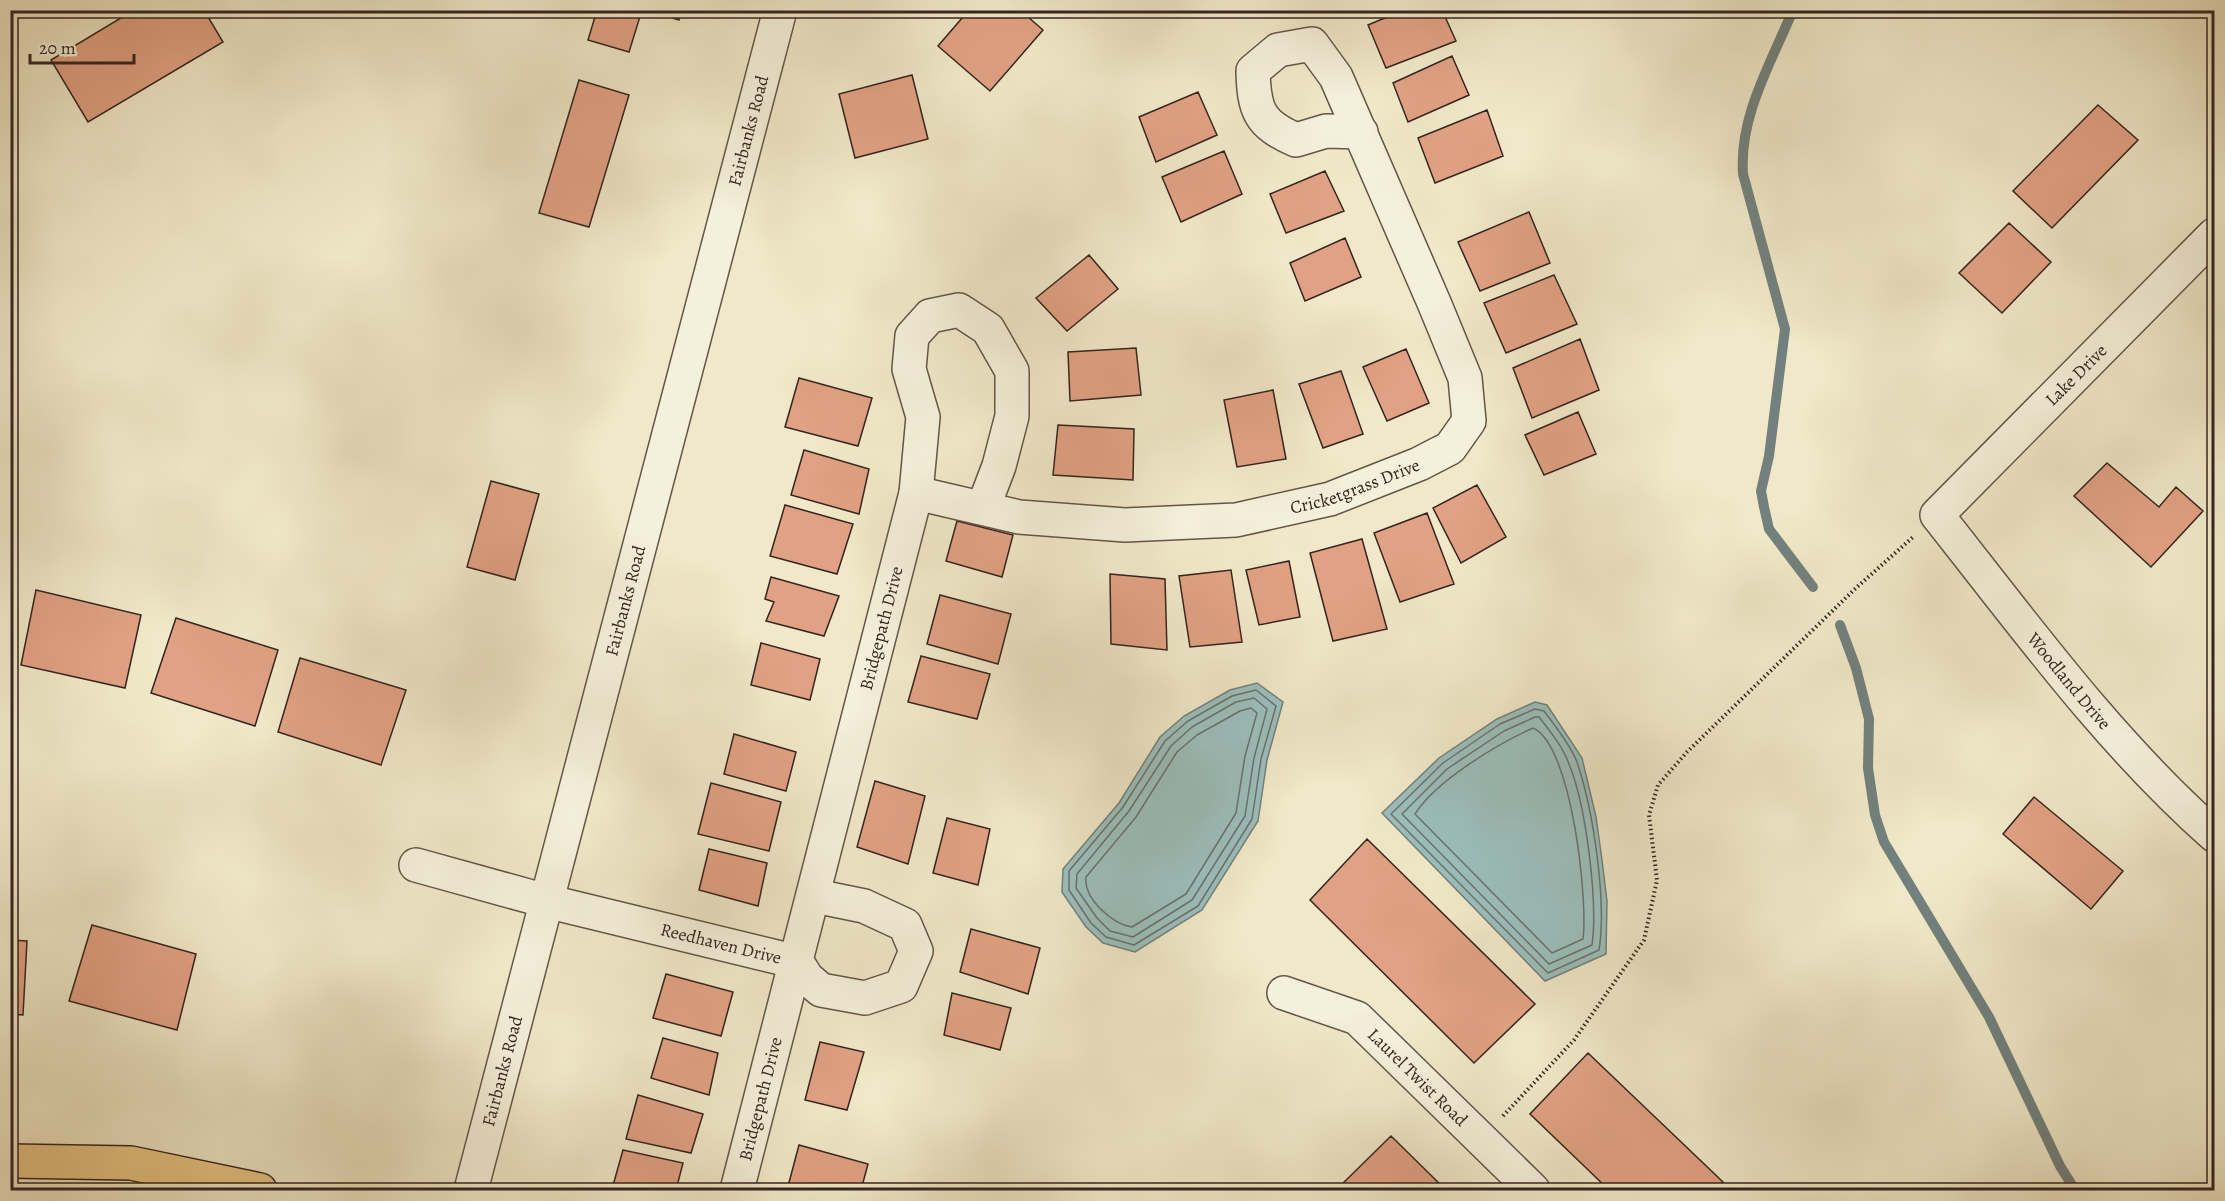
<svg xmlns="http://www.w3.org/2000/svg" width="2225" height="1201" viewBox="0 0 2225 1201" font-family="Alegreya,serif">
<rect width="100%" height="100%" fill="#f0e8c8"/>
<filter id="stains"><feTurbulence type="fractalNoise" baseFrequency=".00333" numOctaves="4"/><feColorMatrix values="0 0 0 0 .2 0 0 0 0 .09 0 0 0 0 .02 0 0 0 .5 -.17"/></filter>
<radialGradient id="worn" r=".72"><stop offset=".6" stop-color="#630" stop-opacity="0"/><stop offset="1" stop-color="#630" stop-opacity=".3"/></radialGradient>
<path fill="#9cbfbd" stroke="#72817e" stroke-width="1.5" d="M1257 683 1283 702 1267 760 1258 821 1202 910 1135 952 1103 943 1086 927 1062 892 1063 869 1119 803 1160 737 1184 716 1230 690Z
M1535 702 1547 705 1582 758 1596 817 1602 860 1607 901 1606 954 1545 981 1382 813 1439 758 1497 719Z"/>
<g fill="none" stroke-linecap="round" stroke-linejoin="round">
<path stroke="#68726e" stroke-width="1.5" d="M1256 690 1276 706 1261 759 1252 819 1198 906 1134 945 1106 937 1091 923 1069 890V871L1123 807 1165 741 1188 721 1232 696Z
M1254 698 1267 709 1254 758 1245 816 1192 900 1133 937 1110 931 1097 918 1076 888 1077 874 1129 811 1171 746 1192 727 1236 702Z
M1251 708 1257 713 1245 756 1236 813 1186 894 1132 927C1112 924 1083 898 1086 877L1136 817 1177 752 1197 735 1240 711Z
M1535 709 1544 711C1555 726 1570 744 1577 762 1593 809 1607 901 1599 950L1548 973 1391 814 1443 763 1500 724Z
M1535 717H1539C1550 731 1563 747 1569 764 1586 805 1598 901 1592 945L1549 964 1402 814 1447 769 1504 731Z
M1533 728C1572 745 1588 900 1583 939L1552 953 1415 814C1436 781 1497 744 1533 728Z"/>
<path stroke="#72817e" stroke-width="10" d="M1793 10C1771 63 1739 116 1743 174L1785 329 1769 456 1761 491 1764 507 1769 529 1813 587
M1840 625 1856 668 1869 719 1868 768 1875 815 1884 842 1989 1017 2060 1166 2075 1190"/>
</g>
<path fill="#e1a184" stroke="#34251f" stroke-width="1.5" d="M134 10H204L223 42 88 122 51 60Z
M597 10H642L629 52 588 40Z
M647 10H682L679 20Z
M969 10H1020L1043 30 990 91 938 46Z
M1404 10H1442L1456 41 1386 68 1368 25Z
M1452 56 1469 95 1408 122 1393 83Z
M912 75 928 139 855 158 839 94Z
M579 80 629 95 589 227 539 213Z
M1198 92 1217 135 1156 162 1139 117Z
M2098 105 2138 140 2052 228 2013 191Z
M1487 110 1503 156 1435 183 1418 138Z
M1224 151 1242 194 1181 222 1162 177Z
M1325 171 1344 211 1286 233 1270 194Z
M1529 212 1550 263 1480 291 1458 242Z
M2009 223 2051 262 2002 313 1959 273Z
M1345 238 1361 277 1305 301 1290 263Z
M1089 255 1118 289 1067 331 1036 298Z
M1554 275 1577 324 1506 353 1484 303Z
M1580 339 1599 390 1532 418 1513 368Z
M1136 348 1141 395 1070 401 1068 352Z
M1406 349 1429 403 1387 421 1363 367Z
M1341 371 1363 434 1323 448 1299 384Z
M799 378 872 398 858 446 785 427Z
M1273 390 1286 459 1237 467 1224 400Z
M1578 412 1596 454 1544 475 1525 435Z
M1058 425 1134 429 1133 480 1053 475Z
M804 450 869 469 859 514 791 495Z
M2107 463 2159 507 2176 487 2203 511 2151 567 2074 496Z
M491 481 539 494 515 580 467 567Z
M1477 485 1506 537 1461 563 1433 508Z
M785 505 853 524 837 574 770 556Z
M1427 513 1454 584 1400 602 1374 533Z
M957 521 1013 535 1002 577 946 561Z
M1362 539 1387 629 1333 641 1310 553Z
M1289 561 1300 617 1259 625 1246 570Z
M1231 570 1242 642 1190 647 1179 576Z
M1110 574 1165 579 1167 650 1111 644Z
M771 577 839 596 824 636 766 621 774 602 765 599Z
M36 590 141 615 125 688 21 665Z
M940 595 1011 614 998 664 927 644Z
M176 618 278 650 255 726 151 693Z
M761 643 820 659 810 700 751 685Z
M921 656 990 674 977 719 908 702Z
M300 658 406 690 381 765 278 732Z
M734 734 796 752 786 791 724 774Z
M875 781 925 796 908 864 857 847Z
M711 783 781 802 769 851 698 834Z
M2034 797 2123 871 2091 909 2003 834Z
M947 818 990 829 978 885 933 873Z
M1367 839 1535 1004 1474 1063 1310 900Z
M709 849 767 863 758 906 699 890Z
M92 925 196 954 177 1030 69 1001Z
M971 929 1040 948 1028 994 960 972Z
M10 940 27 941 23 1015 10 1014Z
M666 974 733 992 721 1036 653 1018Z
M952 993 1011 1008 1000 1050 944 1035Z
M663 1038 718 1053 709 1095 651 1078Z
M820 1042 864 1052 847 1110 805 1100Z
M1588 1053 1723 1182 1715 1190H1609L1530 1114Z
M638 1095 703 1114 691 1153 626 1139Z
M1391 1136 1446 1190H1336Z
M799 1145 868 1164 861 1190H787Z
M623 1150 683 1163 676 1190 612 1189Z"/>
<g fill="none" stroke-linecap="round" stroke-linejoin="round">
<g stroke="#635649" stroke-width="36">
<g id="minor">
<path id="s1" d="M2214 235 1937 515C2025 626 2108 741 2214 835"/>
<path id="s2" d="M916 493 1019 517 1125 525 1236 520 1330 499 1419 464 1450 448 1469 421 1465 378 1435 305 1336 77 1312 44 1278 50 1253 71C1254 110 1259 124 1296 140L1326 131 1361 132"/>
<path id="s3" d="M416 865 546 901 797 962 807 978 821 990 865 998 901 986 916 951 905 925 864 906 815 896"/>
<path id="s4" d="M1284 993 1357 1018 1533 1190"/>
<path id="s5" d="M471 1190 780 10"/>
<path id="s6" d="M737 1190 916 493 923 417 909 369 912 336 930 316 959 310 988 329 1012 371V416L999 466 983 508"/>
</g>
</g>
<g stroke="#34251f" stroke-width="36">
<path id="major" d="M10 1161 131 1163 260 1190"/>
</g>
<path stroke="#34251f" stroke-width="4" stroke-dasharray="1.5 3" stroke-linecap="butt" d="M1503 1116 1574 1040 1644 940 1657 880 1649 815 1658 785 1687 752 1857 587 1913 537"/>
<use href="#minor" stroke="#f5f0db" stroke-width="33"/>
<use href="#major" stroke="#e8c484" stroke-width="33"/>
</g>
<g text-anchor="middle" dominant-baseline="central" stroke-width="5" stroke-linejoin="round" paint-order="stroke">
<g font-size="18" fill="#34251f" stroke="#f5f0db">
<text stroke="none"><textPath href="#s5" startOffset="1095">Fairbanks Road</textPath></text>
<text transform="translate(2076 375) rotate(-45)">Lake Drive</text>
<text stroke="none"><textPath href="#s2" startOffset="447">Cricketgrass Drive</textPath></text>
<text stroke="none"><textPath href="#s5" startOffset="609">Fairbanks Road</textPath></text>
<text stroke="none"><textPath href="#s6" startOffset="580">Bridgepath Drive</textPath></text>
<text stroke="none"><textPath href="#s1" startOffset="606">Woodland Drive</textPath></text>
<text stroke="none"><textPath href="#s3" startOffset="315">Reedhaven Drive</textPath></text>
<text stroke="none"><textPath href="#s5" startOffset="123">Fairbanks Road</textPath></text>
<text stroke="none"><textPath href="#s4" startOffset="162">Laurel Twist Road</textPath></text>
<text stroke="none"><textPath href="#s6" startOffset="94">Bridgepath Drive</textPath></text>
</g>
</g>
<rect width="2225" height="1201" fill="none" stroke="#f0e8c8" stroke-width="36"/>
<rect x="12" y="12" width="2201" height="1177" fill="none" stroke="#34251f" stroke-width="3"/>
<rect x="18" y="18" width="2189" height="1165" fill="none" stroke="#34251f" stroke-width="1.5"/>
<path d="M30 54v9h104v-9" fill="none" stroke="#34251f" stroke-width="3"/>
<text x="39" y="54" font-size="18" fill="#34251f" stroke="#f5f0db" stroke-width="4.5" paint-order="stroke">20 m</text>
<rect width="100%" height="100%" filter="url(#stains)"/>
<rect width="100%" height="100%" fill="url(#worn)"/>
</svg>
